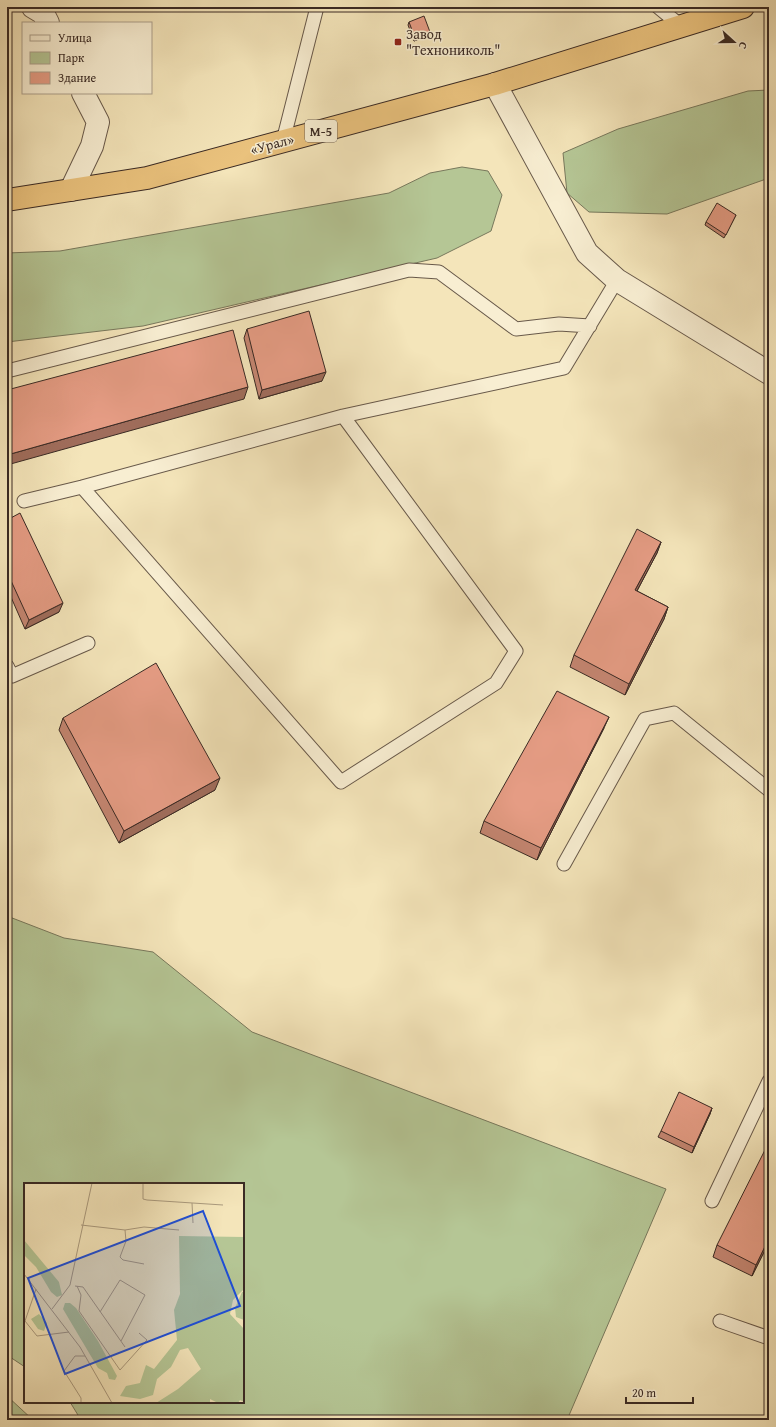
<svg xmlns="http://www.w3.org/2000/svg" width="776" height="1427" viewBox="0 0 776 1427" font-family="'Gentium Book Plus',serif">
<rect width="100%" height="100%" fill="#f4e5ba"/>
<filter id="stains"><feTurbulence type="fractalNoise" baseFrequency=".005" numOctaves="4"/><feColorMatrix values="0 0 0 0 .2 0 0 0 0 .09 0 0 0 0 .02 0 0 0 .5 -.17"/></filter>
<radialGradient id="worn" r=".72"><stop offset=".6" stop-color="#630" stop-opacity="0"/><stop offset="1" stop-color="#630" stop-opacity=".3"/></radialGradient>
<path fill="#b5c695" stroke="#78785c" d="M769 90V178L667 214 589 212 567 193 563 153 618 129 748 91Z
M462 167 488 171 502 195 491 231 437 258 143 326 7 342V253L60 251 389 193 430 173Z
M7 916 64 938 153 952 252 1032 666 1189 567 1420H81L70 1402H243V1184H25V1367L7 1355Z
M7 1396 33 1420H7Z"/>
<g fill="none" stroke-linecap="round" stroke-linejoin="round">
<g stroke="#68594a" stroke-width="15">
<path id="lane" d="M658 7 681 26
M283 141 317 7
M7 371 409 270 439 272 516 329 559 324 590 326
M82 487 341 782 496 683 516 651 343 416
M24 501 82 487 343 416 564 368 617 280
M7 666 12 676 88 643
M564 864 645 719 674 713 769 790
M712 1201 769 1081
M720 1321 769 1338"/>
</g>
<g stroke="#68594a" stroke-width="24">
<path id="street" d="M33 7 43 13 48 23
M495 84 587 253 617 280 769 373
M71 190 92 146 98 122 83 93"/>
</g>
<g stroke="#3a2a24" stroke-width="24">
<path id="highway" d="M7 200 147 178 495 84 743 7"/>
</g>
<use href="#lane" stroke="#f8eed2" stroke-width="13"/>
<use href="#street" stroke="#f8eed2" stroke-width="22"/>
<use href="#highway" stroke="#eac27d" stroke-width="22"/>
</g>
<path fill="#c58672" stroke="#3a2a24" d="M409 22 429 35 414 41 408 25Z
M736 215 724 238 705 225 706 222Z
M247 329 322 381 259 399 244 338Z
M7 520 59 612 25 629 7 588Z
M661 542 657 553 637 591 668 607 664 619 625 695 570 667 574 655Z
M63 718 215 790 119 843 59 730Z
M604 728 537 860 480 833 484 821Z
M712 1108 710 1114 692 1153 658 1137 661 1131Z
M769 1242 752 1276 713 1257 717 1245Z"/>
<path fill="#a06d5c" stroke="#3a2a24" d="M430 32 429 35 414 41 415 38Z
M326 372 322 381 259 399 262 390Z
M248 387 244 399 7 465V455Z
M661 542 657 553 631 602 635 590Z
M63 603 59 612 25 629 29 620Z
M668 607 664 619 625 695 629 684Z
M609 717 604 728 537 860 541 848Z
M220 778 215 790 119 843 124 831Z
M712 1108 710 1114 692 1153 694 1147Z
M769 1238V1242L752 1276 756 1265Z"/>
<path fill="#e59c84" stroke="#3a2a24" d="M424 16 430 32 415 38 409 22Z
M717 203 736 215 726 235 706 222Z
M309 311 326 372 262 390 247 329Z
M233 330 248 387 7 455V390Z
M20 513 63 603 29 620 7 572V520Z
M637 529 661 542 635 590 668 607 629 684 574 655Z
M156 663 220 778 124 831 63 718Z
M557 691 609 717 541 848 484 821Z
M679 1092 712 1108 694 1147 661 1131Z
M769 1142V1238L756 1265 717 1245Z"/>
<rect fill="#8f2418" stroke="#f8eed2" stroke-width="1.5" x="394" y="38" width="8" height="8" rx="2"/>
<g text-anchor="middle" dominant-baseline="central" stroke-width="3" stroke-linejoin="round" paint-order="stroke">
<rect fill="#f8eed2" stroke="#736558" stroke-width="1" x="305" y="120" width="32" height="22" rx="3"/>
<g font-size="13" font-weight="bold" fill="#3a2a24">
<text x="321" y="131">М-5</text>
</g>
<g font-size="14" fill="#3a2a24" stroke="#f8eed2" text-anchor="start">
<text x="406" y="34">Завод<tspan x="406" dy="16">"Технониколь"</tspan></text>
</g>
<g font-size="14" fill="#3a2a24" stroke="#f8eed2">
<text transform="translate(272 144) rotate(-15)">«Урал»</text>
</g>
</g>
<g transform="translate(24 1183)">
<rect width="220" height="220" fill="#f4e5ba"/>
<path d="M155 53 220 54V106L209 117 206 131 220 146V219L216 217 214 220H194L186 216V220H132L154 206 177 186 164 165 156 167 147 184 133 196 129 212 116 216 96 213 102 203 116 200 122 182 130 186 153 157 150 127 156 111ZM0 57 35 99 38 112 33 114 27 109 12 84 0 72ZM218 109H220V137L212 134 211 125ZM41 120H46L52 125 74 158 93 193 91 197 85 196 83 190 74 185 39 126ZM15 131 23 140 20 148 14 146 7 136Z" fill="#b5c695"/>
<path fill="none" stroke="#aa9a7e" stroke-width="1" d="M119 0V16L123 17 199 22M168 20 169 40M57 42 101 47 102 58 96 74 99 77 120 81M101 47 120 44 155 47M0 91 56 164 88 220M51 103 59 104 101 164M53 103 57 112 55 128 96 187 123 157 115 150M12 106 1 138 13 153 45 149M28 126 46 102 68 0M76 129 96 97 121 112 97 158M57 220V215L40 188 51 173H61"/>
<path fill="#1d4ed8" fill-opacity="0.15" stroke="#1d4ed8" stroke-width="2" d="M179 28 216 123 41 191 4 95Z"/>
<rect width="220" height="220" fill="none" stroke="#3a2a24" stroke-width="2"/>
</g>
<rect width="776" height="1427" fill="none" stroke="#f4e5ba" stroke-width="24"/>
<rect x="8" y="8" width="760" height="1411" fill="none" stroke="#3a2a24" stroke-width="2"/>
<rect x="12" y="12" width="752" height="1403" fill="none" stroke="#3a2a24"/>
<rect x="22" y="22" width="130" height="72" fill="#f8eed2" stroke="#aca08c"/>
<rect x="30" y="35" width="20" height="6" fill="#f8eed2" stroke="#aca08c"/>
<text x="58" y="42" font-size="12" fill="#3a2a24">Улица</text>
<rect x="30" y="52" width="20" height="12" fill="#b5c695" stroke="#aca08c"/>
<text x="58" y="62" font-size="12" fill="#3a2a24">Парк</text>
<rect x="30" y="72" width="20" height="12" fill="#e59c84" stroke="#aca08c"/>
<text x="58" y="82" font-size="12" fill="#3a2a24">Здание</text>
<g transform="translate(734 42) rotate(111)" stroke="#f8eed2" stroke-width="3" paint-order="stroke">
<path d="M0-3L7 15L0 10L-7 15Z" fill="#3a2a24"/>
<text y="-6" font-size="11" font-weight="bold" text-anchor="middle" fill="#3a2a24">С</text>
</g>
<path d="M626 1397v6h67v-6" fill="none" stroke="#3a2a24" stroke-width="2"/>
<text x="632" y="1397" font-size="12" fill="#3a2a24" stroke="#f8eed2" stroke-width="3" paint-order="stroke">20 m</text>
<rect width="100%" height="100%" filter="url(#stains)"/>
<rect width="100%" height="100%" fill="url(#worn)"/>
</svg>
